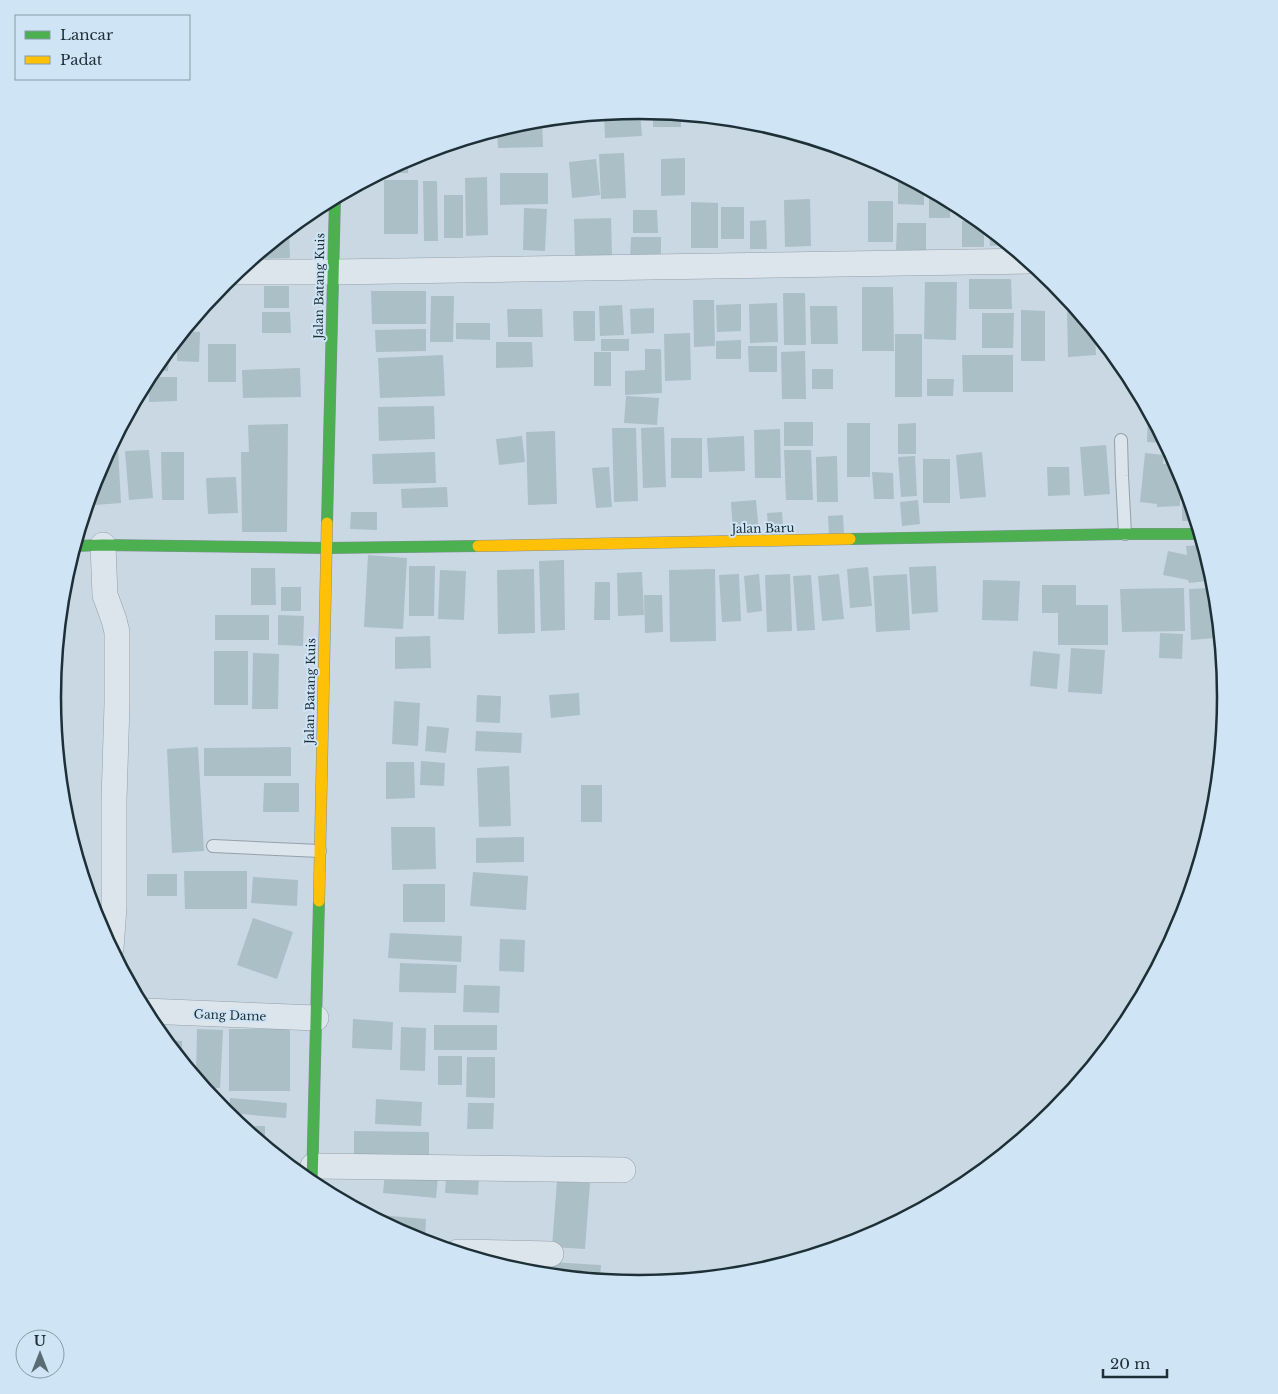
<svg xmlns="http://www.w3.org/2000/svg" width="1278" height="1394" viewBox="0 0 1278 1394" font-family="'Libre Baskerville',serif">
<rect width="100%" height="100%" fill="#cad8e4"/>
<path fill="#abbfc7" d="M640 111 642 136 605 138 604 114Z
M653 116H681V127H653Z
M542 120 543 147 498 148 497 130 525 122Z
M624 153 626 198 601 199 599 154Z
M408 158V173H382L390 168Z
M685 158V195L661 196V159Z
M596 159 600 195 572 198 569 162Z
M500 173H548V204L500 205Z
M898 174 924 188V205L898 204Z
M487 177 488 235 466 236 465 178Z
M384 180H418V234H384Z
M423 181H437L438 241H424Z
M929 193H934L950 202V218H929Z
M444 195H463V238H444Z
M810 199 811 246 785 247 784 200Z
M868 201H893V242H868Z
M691 202 718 203V248H691Z
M721 207H744V239H721Z
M524 208 547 209 545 251 523 250Z
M633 210H657L658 233H633Z
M611 218 612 255 575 257 574 219Z
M766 220 767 249H750V221Z
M962 221H979L984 225V247H962Z
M897 223H926V251L896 252Z
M289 229 290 258 253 259Z
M989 229 1008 245 990 246Z
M631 237H661V260H630Z
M969 279H1011L1012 309H969Z
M925 282H957L956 340 924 339Z
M264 286H289V308H264Z
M862 287H893L894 351H862Z
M371 291H426V324H372Z
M783 293H805L806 345H784Z
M431 296H454L453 342H430Z
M693 300H714L715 346 694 347Z
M777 303 778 342 750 343 749 304Z
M741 304V331L717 332 716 305Z
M622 305 624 335 600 336 599 306Z
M810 306H837L838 344H811Z
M654 308V333L631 334 630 309Z
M507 309H542L543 337H508Z
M1021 310 1045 311V361H1021Z
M573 311H595V341H574Z
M1067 311H1077L1095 333 1096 355 1068 357Z
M262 312H290L291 333H262Z
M982 313H1014L1013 348H982Z
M456 323H490V340L456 339Z
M426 329V351L376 352 375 330Z
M184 331 200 332 199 362 177 361V339Z
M690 333 691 380 665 381 664 334Z
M895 334H922V397H895Z
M601 339H629V351H601Z
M741 340V359H716V341Z
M496 342H532L533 367 496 368Z
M208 344H236V382H208Z
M748 346H777V372H749Z
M170 348 168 371 153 370V369Z
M645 349H661L662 393 625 395V371L645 370Z
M805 351 806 399H782L781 352Z
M594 352H611V386H594Z
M443 355 445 396 380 398 378 358Z
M962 355H1013V392H963Z
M300 368 301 397 243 398 242 370Z
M812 369H833V389H812Z
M1127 371 1135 387 1126 386Z
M149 377H177V401L149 402Z
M927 379H954L953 396H927Z
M145 384V393L139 394Z
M626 396 659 398 657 425 624 423Z
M434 406 435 439 379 441 378 407Z
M1148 411 1165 443 1147 442Z
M784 422H813V446H784Z
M847 423H870V477H847Z
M916 423V454H898V424Z
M288 424 287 532H242L241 452H249L248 425Z
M664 427 666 487 643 488 641 428Z
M612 428H636L638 501 614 502Z
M780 429 781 478H755L754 430Z
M555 431 557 504 528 505 526 432Z
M522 436 525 462 499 465 496 439Z
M744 436 745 471 709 472 707 438Z
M671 438H702V478H671Z
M1106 445 1110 494 1084 496 1080 447Z
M118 449 121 503 95 505 94 484 97 472 109 450Z
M149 450 153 498 129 500 125 451Z
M784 450H811L813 500H786Z
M161 452H184V500H162Z
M435 452 436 483 373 484 372 454Z
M982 452 986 497 960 499 956 455Z
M1145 453 1164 455 1163 464 1176 463 1181 473 1196 521H1182V500H1180V506L1157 507V504L1140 502Z
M837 456 838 502H817L816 457Z
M915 456 917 496 901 497 898 457Z
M923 459H950V503H923Z
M609 467 612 507 596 508 592 468Z
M1047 467H1069L1070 495 1048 496Z
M872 472 893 473 894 499H874Z
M236 477 238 513 208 514 206 478Z
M447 487 448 507 402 508 401 489Z
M756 500 759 533 733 535 731 502Z
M918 500 920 524 902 526 900 502Z
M351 512H377V530L350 529Z
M782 512 783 525 768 526 767 513Z
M843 515 844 534 829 535 828 516Z
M1203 545 1206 556 1208 581 1189 583 1188 580 1163 575 1168 551 1187 555 1186 546Z
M368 555 407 558 403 629 364 627Z
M564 560 565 630 541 631 539 561Z
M409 566H435L434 616H409Z
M936 566 938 612 912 614 909 567Z
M868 567 872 606 850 608 847 569Z
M251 568H275L276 605H251Z
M534 569 535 633 498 634 497 570Z
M715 569 716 641 670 642 669 570Z
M440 570 466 571 464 620 438 619Z
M642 572 644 615 618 616 617 573Z
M739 574 741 621 722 622 719 575Z
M759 574 762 611 747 613 744 576Z
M790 574 792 631 767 632 765 575Z
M839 574 844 619 822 621 818 576Z
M907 574 910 630 876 632 873 576Z
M811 575 815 630 797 631 793 576Z
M983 580 1020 581 1018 621 982 620Z
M595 582H610V620H594Z
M1042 585H1076V605H1108V645H1058V613H1042Z
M281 587H301V611H281Z
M1184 588 1185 631 1122 632 1120 589Z
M1210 588 1214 638 1191 640 1189 589Z
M644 595H662L663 632 645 633Z
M215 615H269V640H215Z
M278 615 304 616 303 646 278 645Z
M1160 633 1183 634 1182 659 1159 658Z
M430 636 431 668 395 669V637Z
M1071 648 1105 650 1102 694 1068 692Z
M214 651H248V705H214Z
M1033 651 1060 654 1057 689 1030 686Z
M253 653 279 654 278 709H252Z
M579 693 580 715 551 718 549 695Z
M477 695 501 696 500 723 476 722Z
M394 701 420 703 418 746 392 744Z
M427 726 449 728 446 753 425 751Z
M476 731 522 733 521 753 475 751Z
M198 747 204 851 172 853 167 749Z
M291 747V776H204V748Z
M421 761 445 763 444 786 420 785Z
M386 762H414L415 798 386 799Z
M509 766 511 826 479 827 477 768Z
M264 783H299V812H263Z
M581 785H602V822H581Z
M391 827H435L436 869 392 870Z
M524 837V862L476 863V838Z
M184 871H247V909H185Z
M473 872 528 876 526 910 470 906Z
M147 874H177V896H147Z
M253 877 298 880 297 906 251 903Z
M403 884H445V922H403Z
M253 918 293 932 277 979 237 965Z
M390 933 462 936 461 962 388 958Z
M500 939 525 940 524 972 499 971Z
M400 963 457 965 456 993 399 992Z
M464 985 500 986 499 1013 463 1012Z
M353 1019 393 1022 392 1050 352 1048Z
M434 1025H497V1050H434Z
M401 1027 426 1028 425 1071 400 1070Z
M197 1029 223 1030 220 1088H205L196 1077Z
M229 1029H290V1091H229Z
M166 1040 182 1041V1060L176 1053Z
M438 1056H462V1085H438Z
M467 1057H495V1098L466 1097Z
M230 1098 287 1103 286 1118 229 1113Z
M376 1099 422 1102 421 1126 375 1124Z
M468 1103H494L493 1129H467Z
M242 1126H265V1145Z
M354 1131 429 1132V1156L354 1155Z
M385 1172 438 1177 436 1198 383 1193Z
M446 1176 479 1178 478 1195 445 1193Z
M557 1181 590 1183 585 1249 552 1247Z
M368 1214 426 1219 425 1241 414 1239Z
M550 1262 601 1265 600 1280 549 1275Z"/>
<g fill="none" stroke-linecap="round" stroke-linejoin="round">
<g stroke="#94a0a9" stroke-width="14">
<path id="lane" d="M1121 440 1122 476 1125 534
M213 846 320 851"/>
</g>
<g stroke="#94a0a9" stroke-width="26">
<path id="street" d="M237 272H333L1028 261
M103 545 105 595 114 620 117 632V704L114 800V907L111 948
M145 1011 316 1018
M313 1166 623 1170
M458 1252 551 1254"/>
</g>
<g stroke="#849098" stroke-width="12">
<path id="fast" d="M327 523 335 198
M850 539 1125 534H1200
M75 546 103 545 327 548 478 546
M312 1184 319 901"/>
</g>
<g stroke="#849098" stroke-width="12">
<path id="slow" d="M478 546 850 539
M319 901 327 523"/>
</g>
<use href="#lane" stroke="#dce4ec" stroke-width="12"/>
<use href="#street" stroke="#dce4ec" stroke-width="25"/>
<use href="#fast" stroke="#4caf50" stroke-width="11"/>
<use href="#slow" stroke="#ffc107" stroke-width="11"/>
</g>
<g text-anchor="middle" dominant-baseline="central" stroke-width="4" stroke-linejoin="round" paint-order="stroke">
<g font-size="12" fill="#1c3036" stroke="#cfe4f5">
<text transform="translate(319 286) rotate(-89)">Jalan Batang Kuis</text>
<text transform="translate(763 528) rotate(-1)">Jalan Baru</text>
<text transform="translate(310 691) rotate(-89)">Jalan Batang Kuis</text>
<text transform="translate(230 1015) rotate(2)">Gang Dame</text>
</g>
</g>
<path d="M0 0H1278V1394H0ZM61 697a578 578 0 1 1 1156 0a578 578 0 1 1-1156 0Z" fill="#cfe4f5" fill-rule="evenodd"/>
<path fill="none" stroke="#1c3036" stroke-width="2.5" d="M61 697a578 578 0 1 1 1156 0a578 578 0 1 1-1156 0Z"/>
<rect x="15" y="15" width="175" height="65" fill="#cfe4f5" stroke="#879ca9"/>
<rect x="25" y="31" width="25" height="8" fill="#4caf50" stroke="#879ca9"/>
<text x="60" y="40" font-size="15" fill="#1c3036">Lancar</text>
<rect x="25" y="56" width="25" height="8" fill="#ffc107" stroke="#879ca9"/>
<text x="60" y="65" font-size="15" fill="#1c3036">Padat</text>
<g transform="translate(40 1354)"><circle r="24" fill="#cfe4f5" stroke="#879ca9"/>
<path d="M0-4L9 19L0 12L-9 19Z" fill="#596b73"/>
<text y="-8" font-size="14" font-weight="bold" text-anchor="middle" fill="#1c3036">U</text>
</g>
<path d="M1103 1369v8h64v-8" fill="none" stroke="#1c3036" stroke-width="2.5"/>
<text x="1110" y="1369" font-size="15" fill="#1c3036" stroke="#cfe4f5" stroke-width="4" paint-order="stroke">20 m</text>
</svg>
